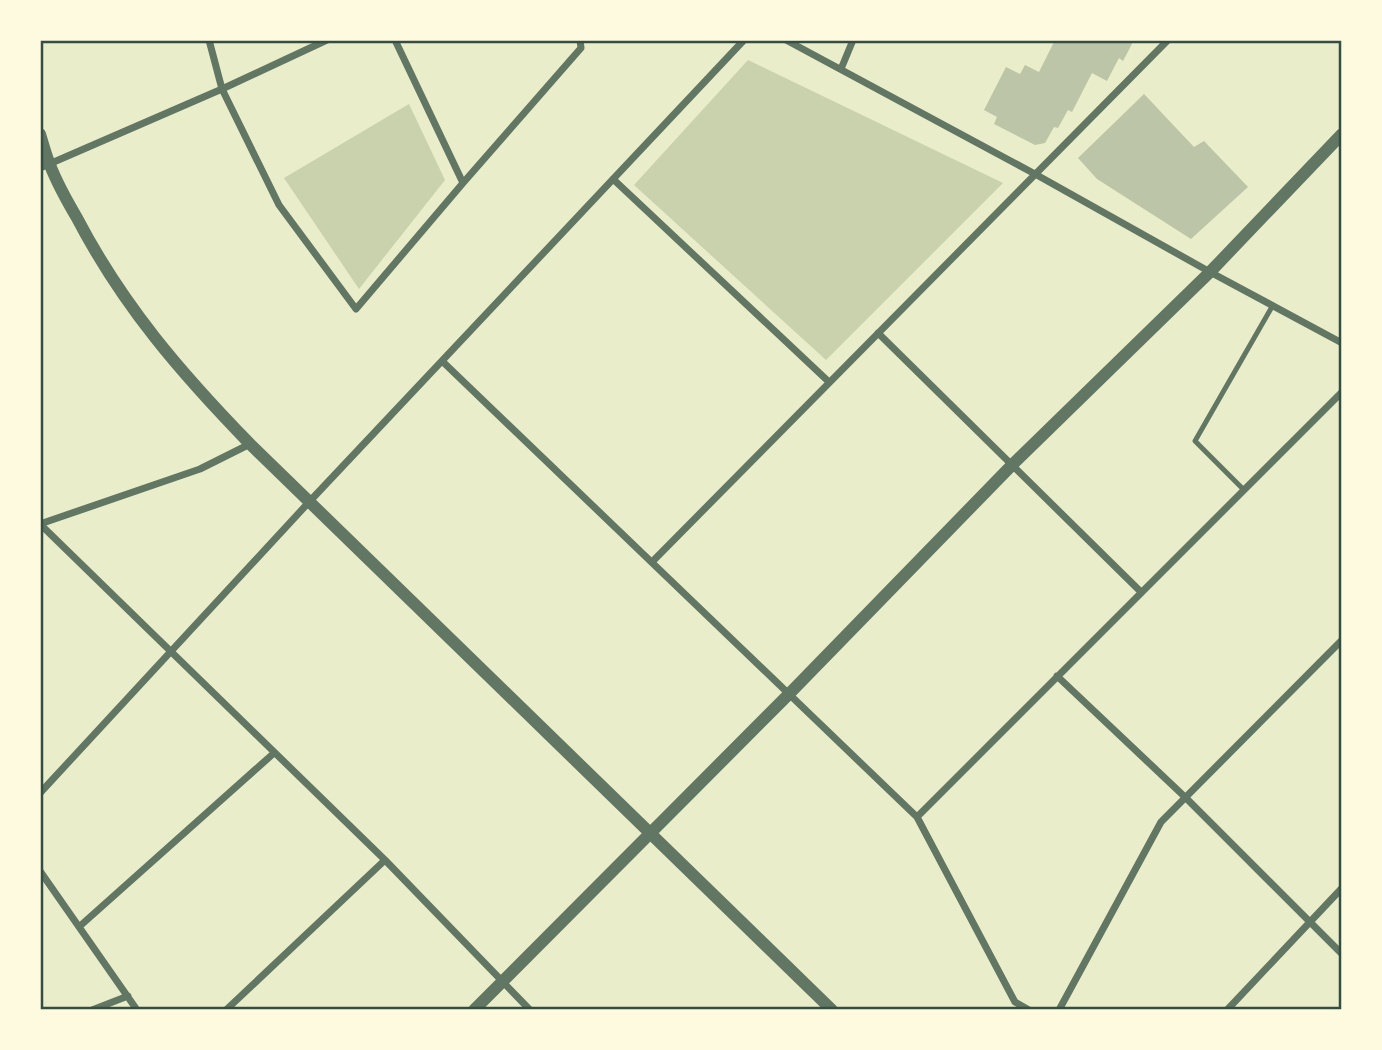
<svg xmlns="http://www.w3.org/2000/svg" width="1382" height="1050" viewBox="0 0 1382 1050" font-family="'Golos Text',sans-serif">
<rect width="100%" height="100%" fill="#e9edc9"/>
<path fill="#cad2ad" d="M748 60 1003 183 826 360 634 185Z
M409 104 445 180 359 289 284 178Z"/>
<path fill="#bcc5a7" d="M1055 40H1134L1123 61 1119 58 1107 81 1092 73 1072 112 1068 110 1058 128 1054 127 1045 143 1035 145 994 124 997 117 984 110 1006 67 1020 74 1025 65 1039 72Z
M1144 94 1194 147 1204 141 1248 187 1191 239 1097 179 1078 158Z"/>
<g fill="none" stroke-linecap="round" stroke-linejoin="round">
<path stroke="#617663" stroke-width="5" d="M1244 490 1195 441 1273 305"/>
<path stroke="#617663" stroke-width="7" d="M209 40 222 89 327 40
M395 40 463 183
M786 40 1035 174 1210 272 1342 343
M841 69 853 40
M40 168 222 89 279 205 356 309 463 183 581 48 580 40
M613 179 829 382
M878 333 1141 592
M442 361 917 817 1015 1002 1029 1010
M40 524 385 860 530 1010
M40 524 200 469 250 444
M652 562 1168 40
M1057 676 1186 798 1342 954
M40 793 310 501 744 40
M917 817 1342 392
M40 871 137 1010
M80 926 274 753
M92 1010 128 996
M226 1010 385 860
M1059 1010 1161 822 1342 640
M1227 1010 1342 888"/>
<path stroke="#617663" stroke-width="12" d="M40 134C43 144 46 155 50 165 57 183 67 201 77 218 123 306 181 373 250 444L832 1010
M474 1010 789 694 1012 465 1210 272 1342 134"/>
</g>
<rect width="1382" height="1050" fill="none" stroke="#fefae0" stroke-width="84"/>
<rect x="42" y="42" width="1298" height="966" fill="none" stroke="#344e41" stroke-width="2.5"/>
</svg>
